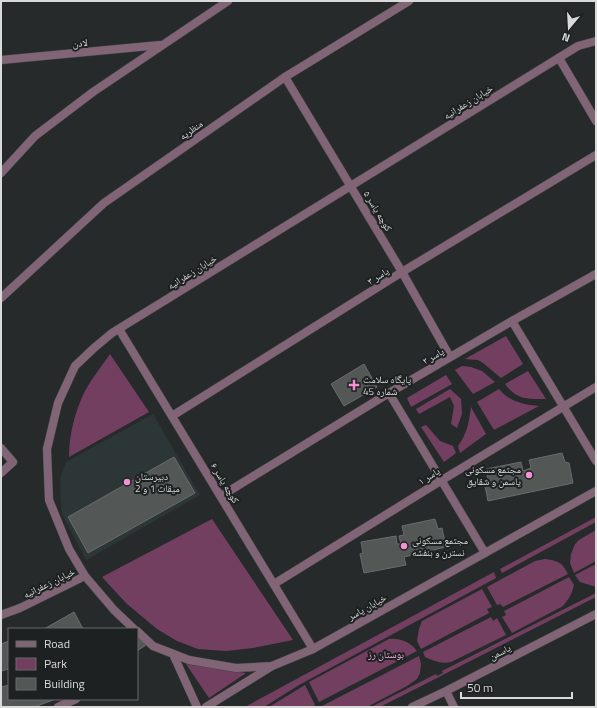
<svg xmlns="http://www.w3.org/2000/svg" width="597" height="708" viewBox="0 0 597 708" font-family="'Titillium Web','Noto Naskh Arabic',sans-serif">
<rect width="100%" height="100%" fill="#272a2a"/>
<path fill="#2c3636" d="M153 414 200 495 86 560 62 514 60 490 61 475 66 462Z"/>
<path fill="#733f61" d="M506 336 523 364 501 378 483 363 478 360 465 359Z
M110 354 149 412 69 457C69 435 75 411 85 391 92 378 102 366 110 354Z
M462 366 471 367 482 371 495 382 473 394 455 370Z
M528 371 546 399C527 399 517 400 505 384Z
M446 375 452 384 411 407 407 398Z
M450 389 461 399 462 414 457 428 451 424 454 406 450 397 419 414 416 409Z
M499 389C508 401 524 405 539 406L494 430 477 402Z
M471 407 486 434 460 453 458 446C467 434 469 422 471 407Z
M426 425 440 441 453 446 456 453 444 462 421 427Z
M596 517V522L502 573 500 569Z
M212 519 293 640 253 648 226 651 198 649 177 641 157 629 127 604 102 577Z
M596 530V561L574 573 570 563 571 554 575 544 579 540Z
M545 559C558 561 562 562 568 574L503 607 500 604 497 605 487 587 535 561Z
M596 564V587L580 582 575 575Z
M494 572 496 578 299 685 264 707H245Z
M569 577 574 585 572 592 569 598 563 606 512 633 502 617 506 615 504 611Z
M482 589 492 607 487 609 489 613 421 649 417 641 419 629 422 621Z
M596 593V597L380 707H371L436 674 437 676 443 673 442 671Z
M491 617 493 621 497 618 506 635 451 662C441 664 434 661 425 657L423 652Z
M389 639C400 638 410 642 417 651L319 702 309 682Z
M419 656 421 664 420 673 417 679 407 686 367 707 322 706Z
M186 664 246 673 209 698Z
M305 685 315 705 312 707H269Z"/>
<path fill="#535756" stroke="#696c6c" d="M364 364 377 387 344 406 331 384Z
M562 453 565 462 569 463 573 483 488 501 484 481 488 480 486 469 521 462 523 471 531 468 529 460Z
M174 457 195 493 88 553 68 517Z
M435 519 438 529 442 528 446 547 404 557 406 565 364 573 360 554 363 553 361 542 396 536 397 544H401L399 536 404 535 402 526Z
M74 612 83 629H44Z
M137 638 146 645 137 651Z
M9 641V669L1 671V644Z
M9 685V699H56L34 707H1V687Z"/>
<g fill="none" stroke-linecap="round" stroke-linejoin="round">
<g stroke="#434646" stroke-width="9">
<path id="minor" d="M559 58 596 121
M1 60 160 45
M285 77 402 272 450 357
M1 173 35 136 93 92 228 1
M512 321 596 461
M119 329 313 649
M389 393 485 553
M172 416 402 272 596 155
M1 448 13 462 1 473
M221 496 389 393 512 321 596 274
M274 584 442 480 596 387
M173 654 197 707
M446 691 454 707
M58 707 76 699
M206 707 272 666
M412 707 446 691 596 614"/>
</g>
<g stroke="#434646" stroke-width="9">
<path id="tertiary" d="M1 298 104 203 285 77 409 1
M1 615 20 608 85 576
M134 629 114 610 85 576 69 549 49 500 47 449 58 403 75 366 94 348 112 333 578 46 596 41
M137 631 153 646 189 660 236 668 272 666 313 649 596 491"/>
</g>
<use href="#minor" stroke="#816576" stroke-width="8"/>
<use href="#tertiary" stroke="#816576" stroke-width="8"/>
</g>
<g fill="#f491d3" stroke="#1e2121" stroke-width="1.5">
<path d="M352 379h4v4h4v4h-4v4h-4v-4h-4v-4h4z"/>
<circle cx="529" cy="475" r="4"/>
<circle cx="127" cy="482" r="4"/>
<circle cx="404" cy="546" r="4"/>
</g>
<g text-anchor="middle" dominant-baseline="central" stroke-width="4" stroke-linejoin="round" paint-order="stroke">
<g font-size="10" fill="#d9dbdb" stroke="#1e2121">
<text transform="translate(80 43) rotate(-5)">لادن</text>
<text transform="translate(468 102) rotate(-32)">خیابان زعفرانیه</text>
<text transform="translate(191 130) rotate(-35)">منظریه</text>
<text transform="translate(378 211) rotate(59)">کوچه یاسر ۵</text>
<text transform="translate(192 272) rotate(-32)">خیابان زعفرانیه</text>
<text transform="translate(378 276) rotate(-32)">یاسر ۳</text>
<text transform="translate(433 356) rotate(-30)">یاسر ۲</text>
<text transform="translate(429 476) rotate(-32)">یاسر ۱</text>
<text transform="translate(225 483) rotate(59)">کوچه یاسر ۶</text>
<text transform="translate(49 583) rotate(-26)">خیابان زعفرانیه</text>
<text transform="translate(367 607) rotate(-29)">خیابان یاسر</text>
<text transform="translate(500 652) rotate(-27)">یاسمن</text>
</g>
<g font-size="10" fill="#d9dbdb" stroke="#1e2121" text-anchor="start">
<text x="363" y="379">پایگاه سلامت<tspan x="363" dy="12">شماره 45</tspan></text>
<text x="521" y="469" text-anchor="end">مجتمع مسکونی<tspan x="521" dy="12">یاسمن و شقایق</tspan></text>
<text x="135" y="476">دبیرستان<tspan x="135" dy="12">میقات 1 و 2</tspan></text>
<text x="412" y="540">مجتمع مسکونی<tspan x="412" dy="12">نسترن و بنفشه</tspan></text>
</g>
<g font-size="10" fill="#f8b0de" stroke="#1e2121">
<text x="386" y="654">بوستان رز</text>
</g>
</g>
<rect width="597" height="708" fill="none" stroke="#d9dbdb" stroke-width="4"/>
<rect x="8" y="628" width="130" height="72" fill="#1e2121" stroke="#696b6b"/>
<rect x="16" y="641" width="20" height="6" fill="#816576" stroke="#696b6b"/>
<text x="44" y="648" font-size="12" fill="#d9dbdb">Road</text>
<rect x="16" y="658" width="20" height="12" fill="#733f61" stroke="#696b6b"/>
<text x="44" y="668" font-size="12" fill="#d9dbdb">Park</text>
<rect x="16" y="678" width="20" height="12" fill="#535756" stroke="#696b6b"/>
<text x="44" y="688" font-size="12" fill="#d9dbdb">Building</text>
<g transform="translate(569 28) rotate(198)" stroke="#1e2121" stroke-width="3" paint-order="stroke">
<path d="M0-3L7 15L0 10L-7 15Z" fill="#d9dbdb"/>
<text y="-6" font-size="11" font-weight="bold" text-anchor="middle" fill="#d9dbdb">N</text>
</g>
<path d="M461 692v6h111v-6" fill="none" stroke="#d9dbdb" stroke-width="2"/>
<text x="467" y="692" font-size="12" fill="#d9dbdb" stroke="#1e2121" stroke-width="3" paint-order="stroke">50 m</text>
</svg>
